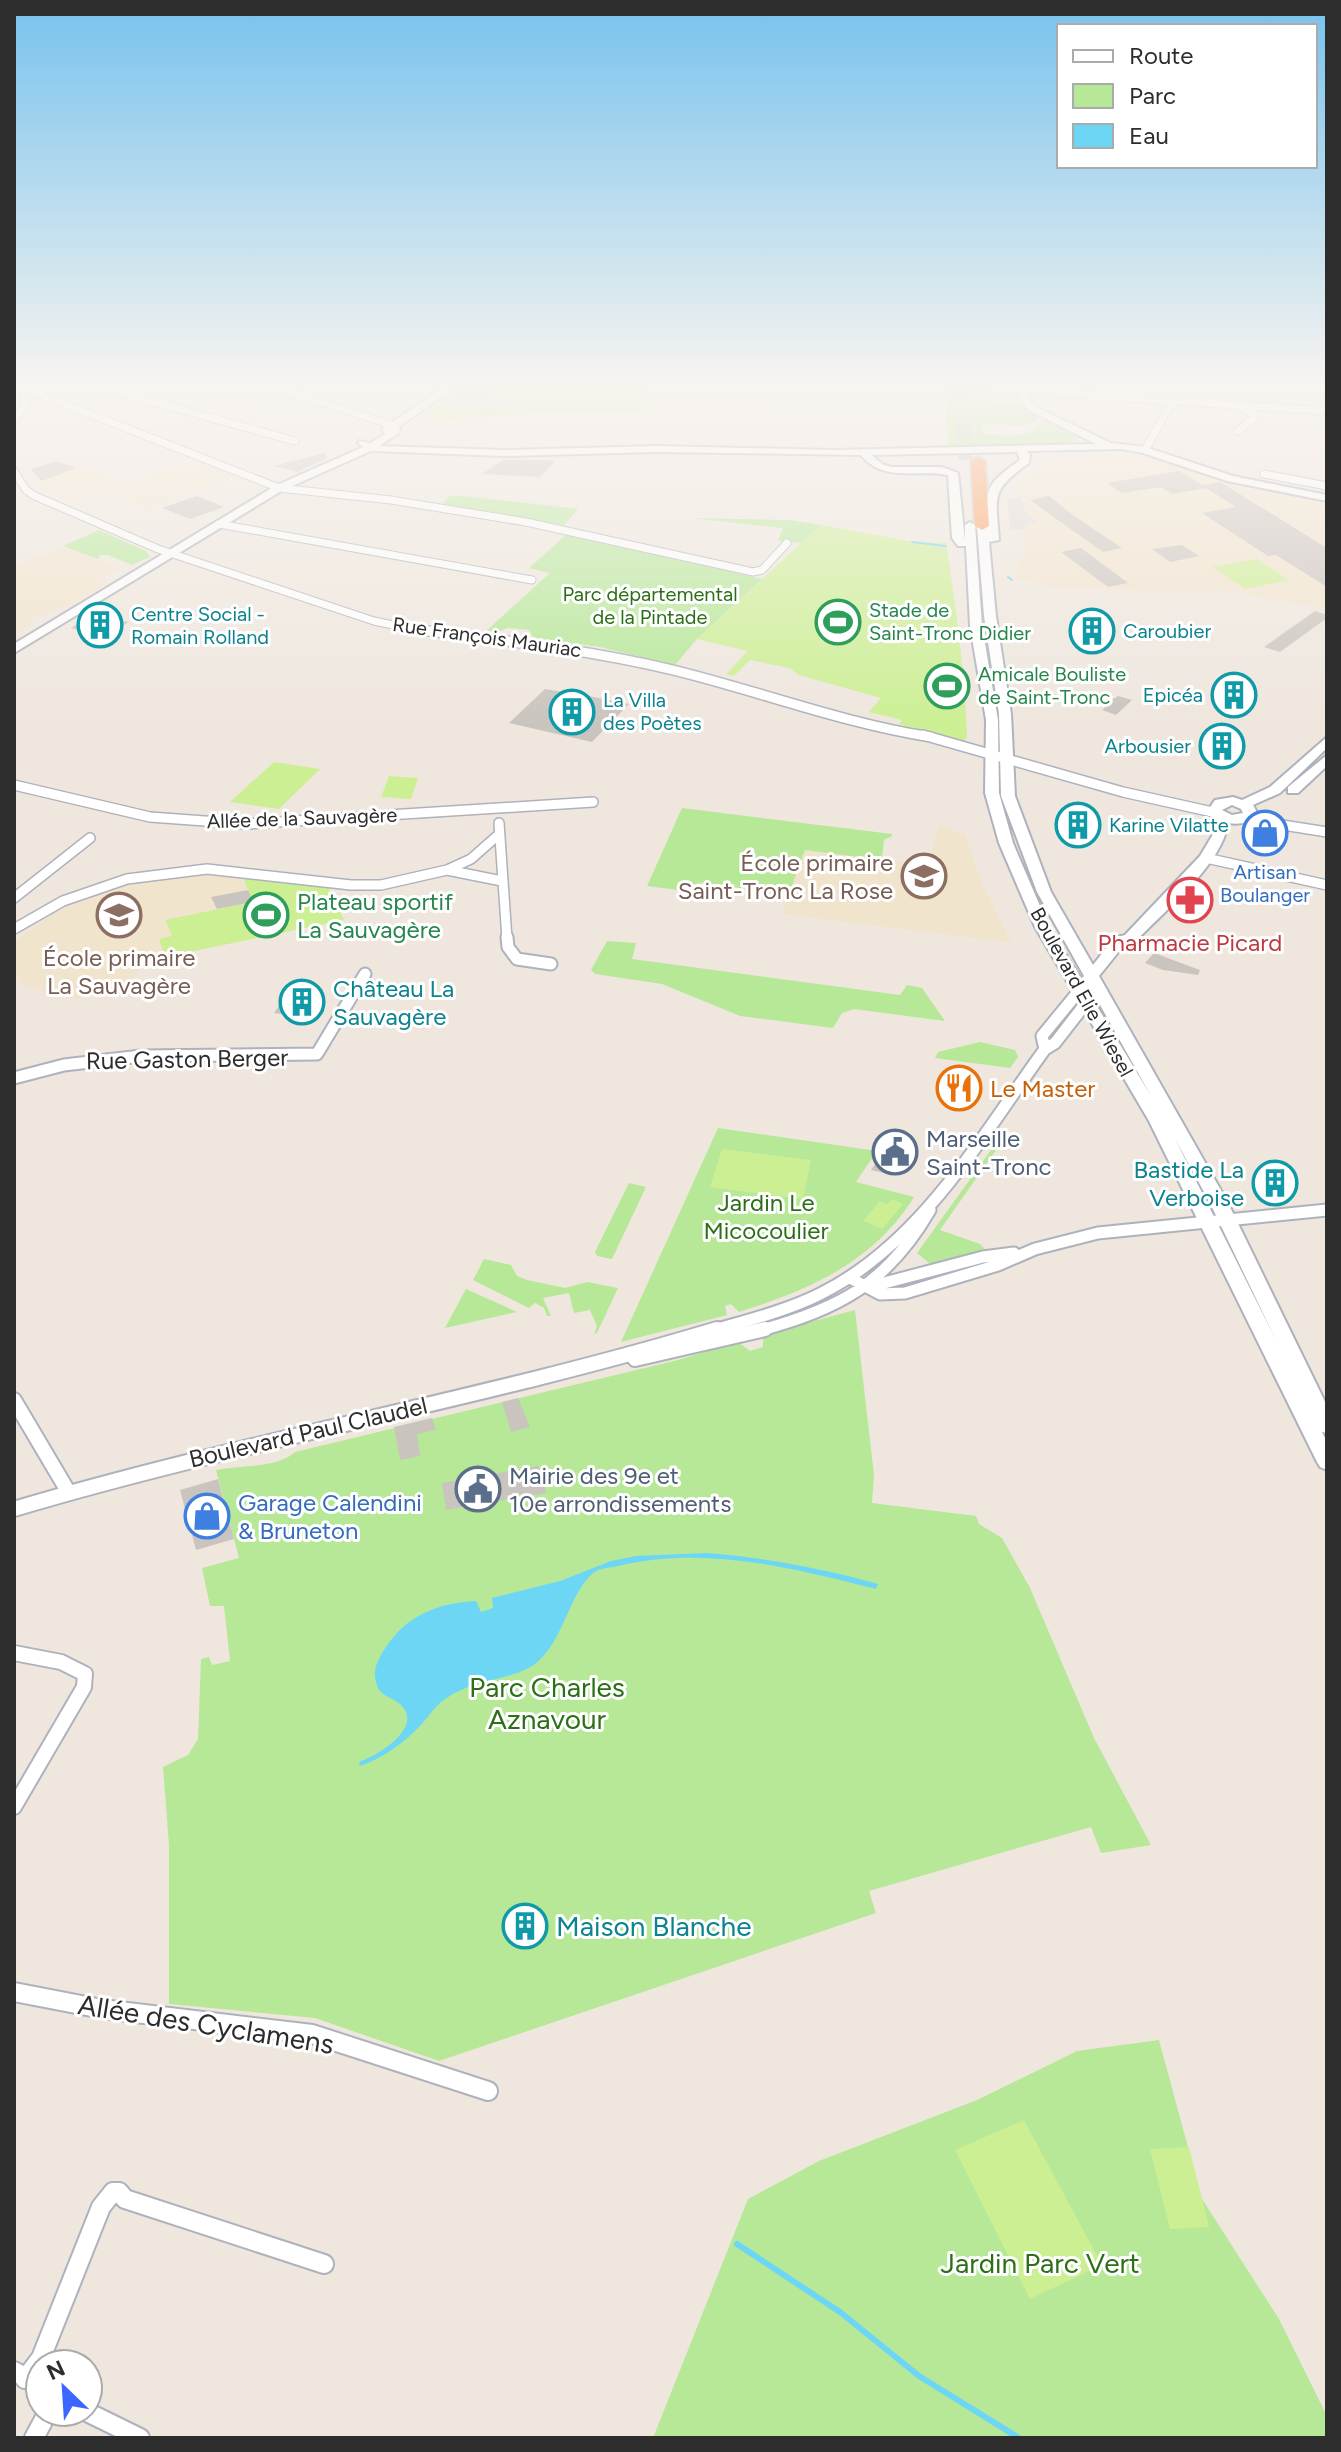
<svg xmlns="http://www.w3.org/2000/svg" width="1341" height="2452" viewBox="0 0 1341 2452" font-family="Figtree,sans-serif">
<rect width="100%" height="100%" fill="#efe7de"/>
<path fill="#f1e4cd" d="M1131 457 1136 460 1155 457 1238 484 1327 502V608L1226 591 1063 589 1012 578 1026 550 1024 525 1037 522 1025 512 1018 492V482L1051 460Z
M195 460 235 477 147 509 110 490 73 503 42 489 37 482 82 467 128 484Z
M63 546 120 569 99 579 108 583 63 609 58 608 29 621 34 624 14 634V568Z
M939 825 965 834 983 886 1012 943 782 914 805 850 928 865Z
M213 874 243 876 248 890 212 897 217 909 165 920 172 936 159 939 165 957 150 960 111 999 83 995 76 1000 23 986 14 969V942L57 910 122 885 156 878Z"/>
<path fill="#b6e898" d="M944 383H988L989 401 1018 403 1037 418 1035 423 1025 426 983 424V434C1005 435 1031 441 1042 420L1075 434 1079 439 1066 443 949 446Z
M450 496H463L578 509 564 525 442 505Z
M690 518 790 520 821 525 802 543 778 541 783 528Z
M99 530 146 551 150 557 132 565 108 555H100L98 559 63 546Z
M567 534 762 579 697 639 675 665 600 647 533 638 529 630 508 628 494 633 485 632 550 573 529 568Z
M682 808 892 834V836L884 840 882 860 805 850 789 894 699 883 678 890 647 886Z
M607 941 636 943 632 959 900 995 907 985 922 988 945 1021 854 1009 842 1013 833 1028 740 1016 662 984 595 974 591 970Z
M980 1042 1015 1050 1018 1057 1010 1068 935 1058 938 1052Z
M718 1128 877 1151 856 1182 914 1197C874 1262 809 1290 739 1312L731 1304 725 1306 727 1315 621 1342Z
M1004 1132 1008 1133 940 1230 980 1244 986 1250 930 1264 917 1253Z
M629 1183 646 1187 612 1259 597 1256 595 1252Z
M484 1259 511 1265 517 1276 527 1280 565 1288 587 1282 618 1288 597 1333 594 1334 597 1326 590 1310 574 1313 569 1293 543 1298 551 1316H547L544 1308 535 1303 529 1308 473 1280Z
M466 1289 517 1312 445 1328Z
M855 1310 874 1475 872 1503 976 1516 979 1524 1002 1538 1030 1588 1094 1738 1151 1845 1101 1853 1091 1827 869 1891 876 1913 439 2061 315 2018 169 2004V1845L163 1767 188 1755 198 1739 201 1659 209 1657 212 1665 230 1661 224 1606H210L202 1568 239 1558 216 1470C243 1465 278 1468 295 1452L678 1360 738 1342 750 1351 763 1347V1335Z
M1159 2040 1202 2199 1279 2319 1327 2416V2438H653L748 2199 819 2161 977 2100 1077 2051Z"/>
<path fill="#ccef94" d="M468 383H652L650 392 653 394 642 412H535L454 420 417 418Z
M821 525 914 542 946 543C956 608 965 673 967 738L963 742 899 724 902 720 869 712 881 698 799 675 789 668 750 660 734 676 726 674 748 651 697 639Z
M1256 559 1289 580 1245 589 1212 567Z
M274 762 320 769 279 809 230 802Z
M389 776 418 778 411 799 381 797Z
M243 876 329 888 344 920 165 957 159 939 172 936 165 920 252 902Z
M722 1149 811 1160 803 1199 710 1187Z
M892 1199 903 1204 882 1229 863 1221 880 1201 887 1204Z
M1024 2120 1102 2265 1030 2299 955 2150Z
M1189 2147 1209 2227 1170 2229 1150 2149Z"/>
<path fill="#dedad6" d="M1007 498H1020L1025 512 1038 522 1025 525V530L1010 529Z"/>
<path fill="#6dd6f5" d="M707 1553C766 1558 821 1568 878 1584L876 1589C793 1568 704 1545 618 1566 608 1568 597 1568 590 1576 568 1598 563 1642 535 1664 514 1680 474 1678 445 1699 435 1706 429 1716 421 1725 404 1743 383 1758 360 1766L359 1762C376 1756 423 1729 402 1706 393 1696 379 1698 376 1682 372 1669 379 1658 386 1647 407 1615 438 1603 476 1601L481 1612 493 1608 492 1598 560 1581 611 1561 636 1556Z"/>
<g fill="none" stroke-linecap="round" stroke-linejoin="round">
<path stroke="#6dd6f5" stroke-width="2" d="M912 542 946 546
M1008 577 1012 580"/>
<path stroke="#6dd6f5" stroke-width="6" d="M737 2244 840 2312 919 2376 1019 2438"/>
</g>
<path fill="#cac4be" d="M465 391 512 399 493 413 445 404Z
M325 453 327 458 297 472 275 466Z
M503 460H540L555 461 540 477 482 474Z
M57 461 77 468 41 481 31 469Z
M1179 471 1202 485 1220 482 1327 548V587L1276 555 1268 556 1202 513 1236 507 1206 488 1172 494 1161 487 1122 493 1107 483Z
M197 496 224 507 190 519 162 508Z
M1049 496 1074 516 1122 548 1103 552 1030 500Z
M1182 545 1199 556 1170 562 1152 549Z
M1081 548 1128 583 1108 587 1061 552Z
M1315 611 1327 615V618L1280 652 1264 647Z
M91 615 129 622 103 638 71 628Z
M1234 686 1248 690 1234 705 1219 700Z
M545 689 589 696 629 704 592 742 509 723Z
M1118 696 1132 700 1116 715 1102 710 1108 705 1105 704Z
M1222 736 1236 741 1231 746 1240 749 1227 757 1207 751 1212 747 1208 745Z
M248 890 253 902 217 909 211 897Z
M1154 953 1200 970 1198 975 1163 970 1145 963Z
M292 986 323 989 318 998 320 1004 306 1017 274 1013Z
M896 1135 912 1139 898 1172 888 1174 871 1170Z
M1284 1170 1294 1195H1266L1258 1171Z
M518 1398 530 1427 511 1432 502 1402Z
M432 1418 436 1430 417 1434 420 1456 400 1460 394 1427Z
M539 1466 546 1493 446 1510 442 1483Z
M218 1479 234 1539 196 1550 180 1490Z
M515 1926a10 10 0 1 1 20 0a10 10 0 1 1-20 0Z"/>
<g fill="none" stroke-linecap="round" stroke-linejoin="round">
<path stroke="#c8c2bb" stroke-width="14" stroke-dasharray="14 7" stroke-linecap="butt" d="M960 383 966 462"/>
<g stroke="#aeb2bd" stroke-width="9">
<path id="street-far4" d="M85 383 295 441
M261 383 395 426
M29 390 279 488 391 500 526 522 753 572 762 570 787 543
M1022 391 1327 411
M14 394 21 383
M14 419 27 403 24 397
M1238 431 1256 416 1242 407
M1145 450 1173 400
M14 471 26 490 35 496 158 549 374 621 412 629
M1264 474 1327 486
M219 524 532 580"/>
</g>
<g stroke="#aeb2bd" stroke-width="12">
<path id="street-far3" d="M397 627C489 639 582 648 673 670 759 691 842 723 931 737
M923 735 1123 792 1217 813
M14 785 150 817 246 824 593 802
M1245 819 1327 832
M499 823 507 939
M1206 858 1327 885
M447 870 502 881
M14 898 90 838
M14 929 63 901 127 879 207 869 351 885H381L447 870 471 859 497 836"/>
</g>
<g stroke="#aeb2bd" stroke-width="15">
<path id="street-far2" d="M507 937 508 947 517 959 551 964
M1045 1049 1042 1036 1079 991
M14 1078 64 1065 141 1056 317 1054 365 974
M850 1278 880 1294 905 1293 998 1265 1035 1249 1098 1233 1327 1210
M869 1287 983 1257 1014 1253
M711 1331C748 1320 786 1311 820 1294 921 1244 981 1137 1045 1049L1055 1043 1086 1003
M758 1331C839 1309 887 1284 930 1210"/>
</g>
<g stroke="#aeb2bd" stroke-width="18">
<path id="street-far1" d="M635 1359 765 1329
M14 1400 69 1493
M14 1509C246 1440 485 1399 717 1329
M14 1653 61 1662 85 1674 84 1687 14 1807"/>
</g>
<g stroke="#aeb2bd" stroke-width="22">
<path id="street" d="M14 1992 102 2009 312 2034 488 2091
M14 2371 40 2386
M25 2379 41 2358 101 2207 113 2192H119L125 2199 324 2264
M87 2412 140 2438
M34 2438 48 2412"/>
</g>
<g stroke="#aeb2bd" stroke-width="4">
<path id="secondary" d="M450 383H461L400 426 399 433 379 446 504 450 657 446 834 450 1096 444 1030 411 1019 400 1017 383H1026L1029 399 1036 407 1111 443 1145 447 1233 476 1327 495V501L1227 481 1143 453 1121 449 1027 451 1030 455 1029 463C990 491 996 495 999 540L989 542 996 616 1011 714 1015 796 1051 892 1093 965 1114 938 1125 935 1200 856 1212 836 1215 817 1208 810 1215 800 1233 797 1242 800 1270 787 1327 737V748L1280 793 1253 805 1258 814C1251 823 1239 825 1228 823 1222 865 1164 911 1135 942L1124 945 1099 976 1227 1201 1327 1406V1433L1322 1432 1327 1442V1470L1320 1467 1317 1462 1149 1121 1035 927 999 843 985 793 986 720 970 626 966 546H958L952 538 948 475C918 469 883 483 861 455L657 452 504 456 371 451 283 490 14 653V644L275 486 363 447 358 443 359 441 370 443 385 434 382 429ZM1017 452 1020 460C988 483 985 486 987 525L982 523 977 526 984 616 999 714 1001 796 1037 892 1084 976 1081 979 1049 927 1013 843 999 793 998 720 982 626 975 525 970 522 965 525V541L958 473 942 467H892L884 465 871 455ZM1232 805 1241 809 1243 813 1232 815 1222 810ZM1090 987 1151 1096 1086 988ZM1175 1139 1209 1201 1276 1340Z
M1327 755V766L1298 793H1288V787Z"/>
</g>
<g stroke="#c8c8c8" stroke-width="4">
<path id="highway" d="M978 457 985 461 989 526 982 530 975 526 971 461Z"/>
</g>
<use href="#street-far4" stroke="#fff" stroke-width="7"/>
<use href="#street-far3" stroke="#fff" stroke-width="9"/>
<use href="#street-far2" stroke="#fff" stroke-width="11"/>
<use href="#street-far1" stroke="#fff" stroke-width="14"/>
<use href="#street" stroke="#fff" stroke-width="18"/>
<use href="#secondary" fill="#fff" fill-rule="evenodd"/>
<use href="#highway" fill="#ff9b59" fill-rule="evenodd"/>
</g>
<linearGradient id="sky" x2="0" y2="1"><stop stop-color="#77c2ed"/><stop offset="0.53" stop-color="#f8f4f0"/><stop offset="1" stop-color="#f8f4f0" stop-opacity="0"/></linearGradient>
<rect width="1341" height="726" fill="url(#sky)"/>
<defs>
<g id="stadium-ring" transform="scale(2.3)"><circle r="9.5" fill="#fff" stroke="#2e9e5b" stroke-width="1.5"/><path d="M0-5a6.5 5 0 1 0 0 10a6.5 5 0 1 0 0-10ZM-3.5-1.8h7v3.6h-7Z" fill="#2e9e5b"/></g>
<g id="building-ring" transform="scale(2.3)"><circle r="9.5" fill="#fff" stroke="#0f9aa8" stroke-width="1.5"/><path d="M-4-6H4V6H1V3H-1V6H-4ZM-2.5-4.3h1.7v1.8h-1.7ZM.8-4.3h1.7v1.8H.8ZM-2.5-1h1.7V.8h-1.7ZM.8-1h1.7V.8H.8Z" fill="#0f9aa8"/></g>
<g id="shop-ring" transform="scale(2.3)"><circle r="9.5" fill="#fff" stroke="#3f7fe0" stroke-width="1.5"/><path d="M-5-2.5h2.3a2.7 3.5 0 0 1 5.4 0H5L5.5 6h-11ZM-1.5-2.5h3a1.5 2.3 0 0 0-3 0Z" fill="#3f7fe0"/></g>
<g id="school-ring" transform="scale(2.3)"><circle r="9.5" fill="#fff" stroke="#8d6e63" stroke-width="1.5"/><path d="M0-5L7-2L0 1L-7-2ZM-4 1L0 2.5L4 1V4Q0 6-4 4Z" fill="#8d6e63"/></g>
<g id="pharmacy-ring" transform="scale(2.3)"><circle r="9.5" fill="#fff" stroke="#e0444e" stroke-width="1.5"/><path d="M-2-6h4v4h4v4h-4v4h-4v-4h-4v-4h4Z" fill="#e0444e"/></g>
<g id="restaurant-ring" transform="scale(2.3)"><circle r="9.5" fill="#fff" stroke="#e8710a" stroke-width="1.5"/><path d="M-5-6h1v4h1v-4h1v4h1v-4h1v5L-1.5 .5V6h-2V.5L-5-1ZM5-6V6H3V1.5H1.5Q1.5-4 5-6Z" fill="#e8710a"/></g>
<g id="civic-ring" transform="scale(2.3)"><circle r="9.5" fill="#fff" stroke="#5c6f8a" stroke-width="1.5"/><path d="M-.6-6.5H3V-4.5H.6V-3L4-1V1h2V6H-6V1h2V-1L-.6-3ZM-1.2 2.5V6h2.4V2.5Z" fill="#5c6f8a"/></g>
</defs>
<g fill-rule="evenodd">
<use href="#stadium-ring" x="838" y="622"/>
<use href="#building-ring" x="100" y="625"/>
<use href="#building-ring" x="1092" y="631"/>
<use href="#stadium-ring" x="947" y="686"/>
<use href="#building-ring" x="1234" y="695"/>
<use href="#building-ring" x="572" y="712"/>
<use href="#building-ring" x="1222" y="746"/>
<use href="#building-ring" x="1078" y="825"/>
<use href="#shop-ring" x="1265" y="833"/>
<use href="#school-ring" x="924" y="876"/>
<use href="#pharmacy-ring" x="1190" y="900"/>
<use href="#school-ring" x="119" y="915"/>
<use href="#stadium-ring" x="266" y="915"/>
<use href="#building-ring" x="302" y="1002"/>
<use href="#restaurant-ring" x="959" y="1088"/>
<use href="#civic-ring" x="895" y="1152"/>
<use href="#building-ring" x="1275" y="1183"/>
<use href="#civic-ring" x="478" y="1489"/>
<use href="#shop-ring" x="207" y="1516"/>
<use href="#building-ring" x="525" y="1926"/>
</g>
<g text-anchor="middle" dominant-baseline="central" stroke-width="6" stroke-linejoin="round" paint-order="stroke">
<g font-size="20" fill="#2c6f17" stroke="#fff">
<text x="650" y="594">Parc départemental<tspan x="650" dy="23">de la Pintade</tspan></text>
</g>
<g font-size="20" fill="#27864d" stroke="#fff" text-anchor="start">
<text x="869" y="610">Stade de<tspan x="869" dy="23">Saint-Tronc Didier</tspan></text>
<text x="978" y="674">Amicale Bouliste<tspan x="978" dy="23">de Saint-Tronc</tspan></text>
</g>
<g font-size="20" fill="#0d838f" stroke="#fff" text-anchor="start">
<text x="131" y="614">Centre Social -<tspan x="131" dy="23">Romain Rolland</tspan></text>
<text x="1123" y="631">Caroubier</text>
<text x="1203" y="695" text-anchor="end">Epicéa</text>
<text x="603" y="700">La Villa<tspan x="603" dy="23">des Poètes</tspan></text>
<text x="1191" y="746" text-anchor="end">Arbousier</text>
<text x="1109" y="825">Karine Vilatte</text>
</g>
<g font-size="20" fill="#2d2d2d" stroke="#fff">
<text transform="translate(487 637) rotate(8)">Rue François Mauriac</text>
<text transform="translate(302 818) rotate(-2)">Allée de la Sauvagère</text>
<text transform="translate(1082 992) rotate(61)">Boulevard Elie Wiesel</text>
</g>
<g font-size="20" fill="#366cbe" stroke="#fff">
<text x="1265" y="872">Artisan<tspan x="1265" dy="23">Boulanger</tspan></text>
</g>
<g font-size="24" fill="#785e54" stroke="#fff" text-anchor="end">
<text x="893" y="862">École primaire<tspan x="893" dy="28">Saint-Tronc La Rose</tspan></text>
<text x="119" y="957" text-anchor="middle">École primaire<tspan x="119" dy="28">La Sauvagère</tspan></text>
</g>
<g font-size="24" fill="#27864d" stroke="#fff" text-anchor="start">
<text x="297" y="901">Plateau sportif<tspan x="297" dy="28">La Sauvagère</tspan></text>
</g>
<g font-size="24" fill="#be3a42" stroke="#fff">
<text x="1190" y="942">Pharmacie Picard</text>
</g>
<g font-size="24" fill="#0d838f" stroke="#fff" text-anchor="start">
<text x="333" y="988">Château La<tspan x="333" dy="28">Sauvagère</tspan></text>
<text x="1244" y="1169" text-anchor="end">Bastide La<tspan x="1244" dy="28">Verboise</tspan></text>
</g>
<g font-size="24" fill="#2d2d2d" stroke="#fff">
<text transform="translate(187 1059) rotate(-1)">Rue Gaston Berger</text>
<text transform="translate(308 1432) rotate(-13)">Boulevard Paul Claudel</text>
</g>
<g font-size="24" fill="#c56008" stroke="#fff" text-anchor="start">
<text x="990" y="1088">Le Master</text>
</g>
<g font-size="24" fill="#4e5e75" stroke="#fff" text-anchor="start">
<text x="926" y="1138">Marseille<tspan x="926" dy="28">Saint-Tronc</tspan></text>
<text x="509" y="1475">Mairie des 9e et<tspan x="509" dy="28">10e arrondissements</tspan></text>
</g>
<g font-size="24" fill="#2c6f17" stroke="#fff">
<text x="766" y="1202">Jardin Le<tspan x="766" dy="28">Micocoulier</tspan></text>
</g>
<g font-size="24" fill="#366cbe" stroke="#fff" text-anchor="start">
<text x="238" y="1502">Garage Calendini<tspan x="238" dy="28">&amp; Bruneton</tspan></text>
</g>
<g font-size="28" fill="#2c6f17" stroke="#fff">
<text x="547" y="1687">Parc Charles<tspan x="547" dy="32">Aznavour</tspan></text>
<text x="1040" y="2263">Jardin Parc Vert</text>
</g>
<g font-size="28" fill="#0d838f" stroke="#fff" text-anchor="start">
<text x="556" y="1926">Maison Blanche</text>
</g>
<g font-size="28" fill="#2d2d2d" stroke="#fff">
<text transform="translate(206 2024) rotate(9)">Allée des Cyclamens</text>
</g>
</g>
<rect width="1341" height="2452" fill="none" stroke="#2d2d2d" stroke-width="32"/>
<rect x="1057" y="24" width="260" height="144" fill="#ffffff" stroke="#ababab" stroke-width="2"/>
<rect x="1073" y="50" width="40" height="12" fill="#ffffff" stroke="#ababab" stroke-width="2"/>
<text x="1129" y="64" font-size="24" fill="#2d2d2d">Route</text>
<rect x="1073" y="84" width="40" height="24" fill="#b6e898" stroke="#ababab" stroke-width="2"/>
<text x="1129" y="104" font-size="24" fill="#2d2d2d">Parc</text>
<rect x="1073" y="124" width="40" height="24" fill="#6dd6f5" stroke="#ababab" stroke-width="2"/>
<text x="1129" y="144" font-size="24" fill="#2d2d2d">Eau</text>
<g transform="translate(64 2388) rotate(335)"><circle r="38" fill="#ffffff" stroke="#ababab" stroke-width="2"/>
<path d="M0-6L14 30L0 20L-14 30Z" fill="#3b66ff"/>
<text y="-12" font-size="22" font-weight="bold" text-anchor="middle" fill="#2d2d2d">N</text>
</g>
</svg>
